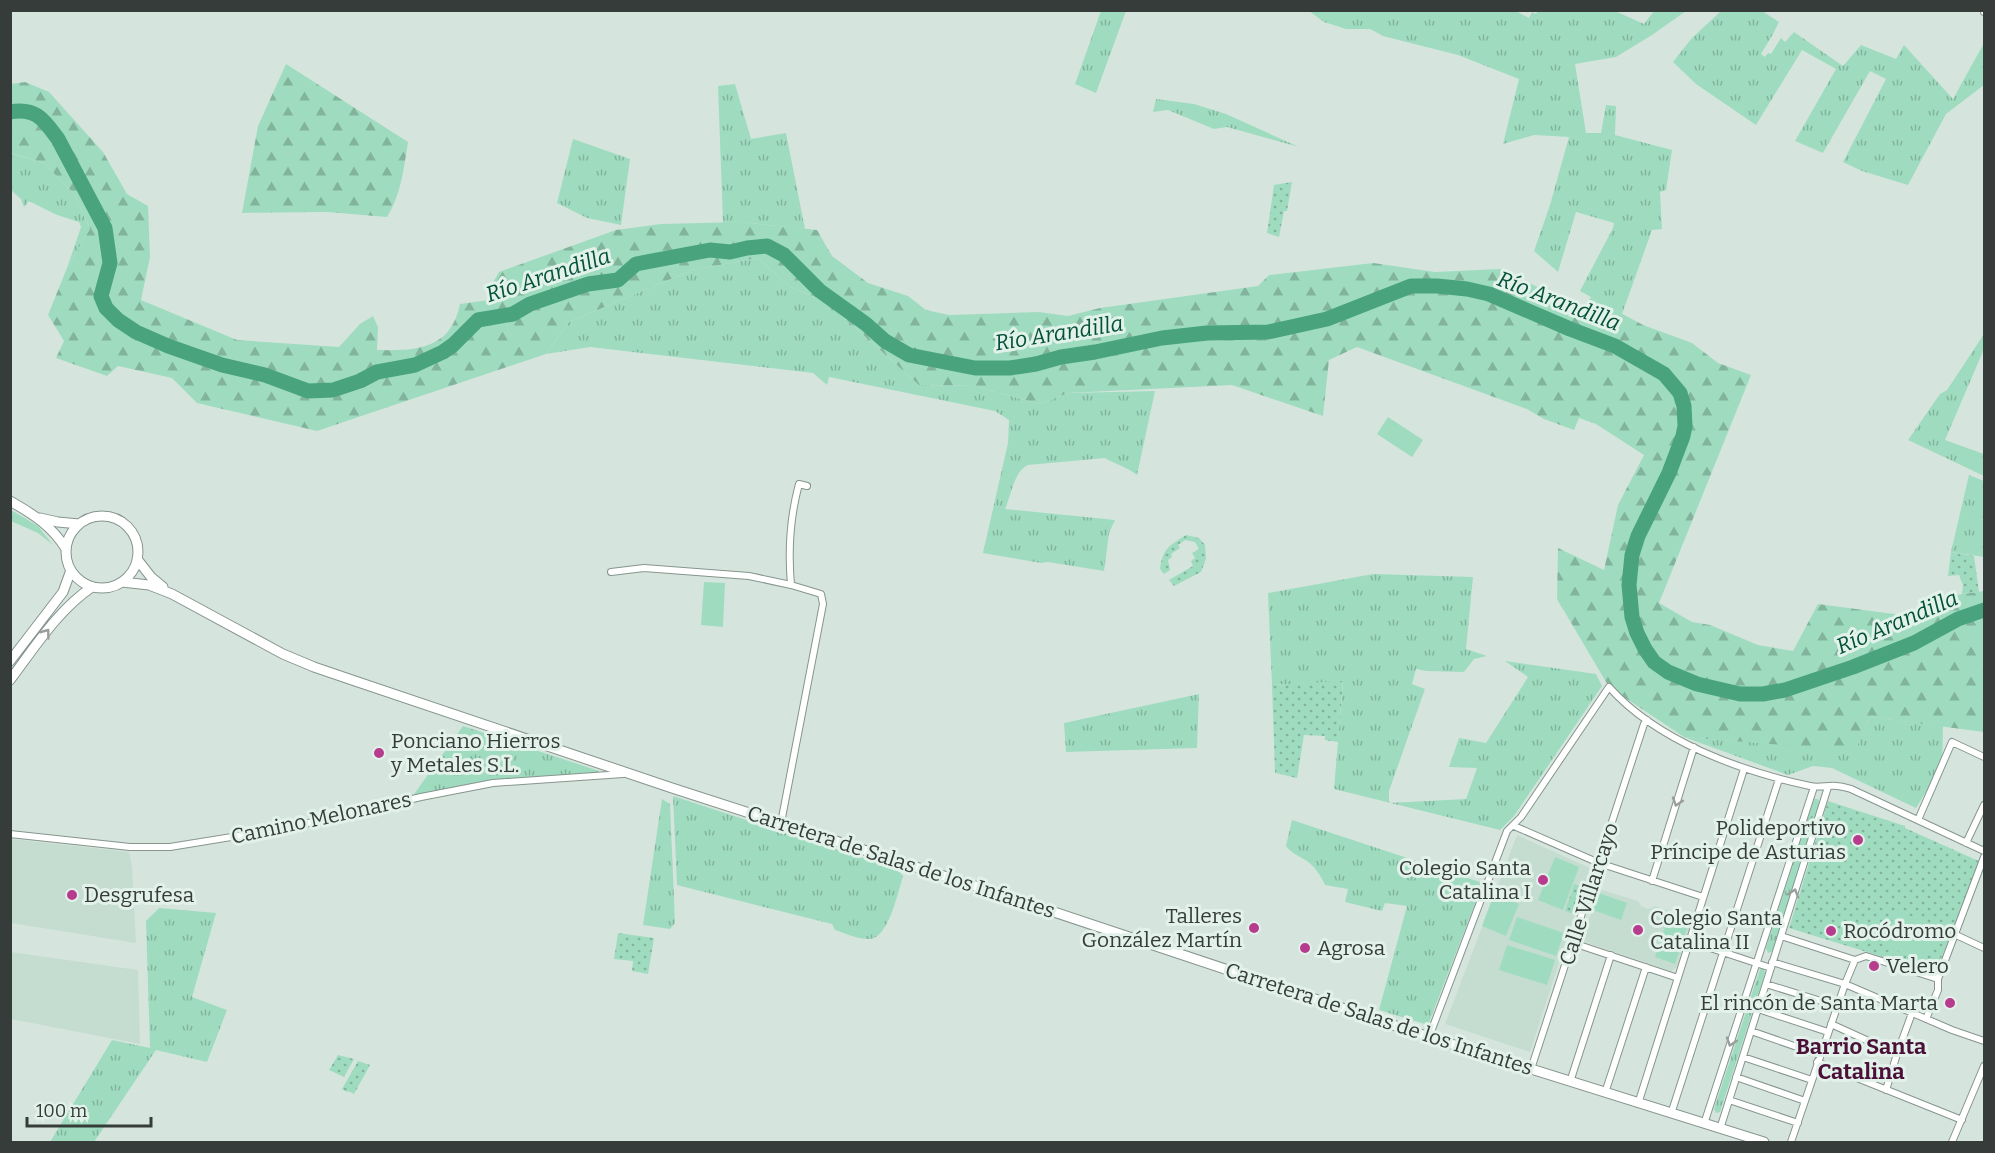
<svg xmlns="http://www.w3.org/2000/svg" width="1995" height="1153" viewBox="0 0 1995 1153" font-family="Bitter,serif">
<defs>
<pattern id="grass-tufts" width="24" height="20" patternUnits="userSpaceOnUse" patternTransform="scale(1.5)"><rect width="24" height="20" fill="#9fdcbf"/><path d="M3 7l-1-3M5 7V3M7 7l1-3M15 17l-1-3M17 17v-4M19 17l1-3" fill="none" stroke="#82b49c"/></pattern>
<pattern id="forest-firs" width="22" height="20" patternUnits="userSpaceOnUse" patternTransform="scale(1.5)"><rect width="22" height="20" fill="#9fdcbf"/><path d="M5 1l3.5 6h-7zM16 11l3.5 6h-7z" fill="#82b49c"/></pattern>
<pattern id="park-dots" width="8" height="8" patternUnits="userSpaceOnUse" patternTransform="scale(1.5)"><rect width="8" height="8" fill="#9fdcbf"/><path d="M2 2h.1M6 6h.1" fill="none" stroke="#82b49c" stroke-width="1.8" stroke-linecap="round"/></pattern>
</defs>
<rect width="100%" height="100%" fill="#d5e5dd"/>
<path fill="#c5ddd1" d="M1517 835 1590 868 1530 1052 1445 1024Z
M11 839 129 852 132 867 136 943 11 923Z
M1599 889 1638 901 1641 906 1648 909 1655 906 1693 918 1677 967 1671 971 1582 941Z
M11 952 138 970 140 1044 11 1019Z"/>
<path fill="url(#grass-tufts)" d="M1514 10 1529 18 1532 12 1536 14 1538 11H1615L1644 24 1654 11H1686L1652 35 1616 57 1575 64 1586 133H1601L1606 105 1616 106 1615 135 1672 150 1666 190 1660 192 1662 229 1652 230 1622 314 1580 291 1613 228 1614 223 1576 212 1558 272 1534 251 1550 205 1569 137 1534 135 1503 144 1519 79 1458 55 1383 36 1370 29H1346L1324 22 1309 11Z
M1101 11H1126L1096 93 1075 84Z
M1721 11H1762L1779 22 1773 34 1761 54 1765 57 1768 53 1771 54 1781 38 1785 42 1794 32 1843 66 1861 45 1896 59 1904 45 1953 99 1984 43V85L1946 114 1908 185 1862 171 1843 162 1886 79 1870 71 1823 153 1795 141 1836 69 1802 50 1756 125 1696 84 1673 62 1691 39Z
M735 84 751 139 786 133 805 229 740 222 723 223 718 86Z
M1156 99 1194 104 1226 114 1299 147 1227 127 1214 129 1168 110 1153 112Z
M573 139 630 159 621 225 587 218 557 203Z
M10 153 44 163 74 194 90 229 67 268 81 227 79 222 57 215 29 201 24 207 21 199 11 190Z
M758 258 789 286 829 304 919 385 974 386 1040 404 1068 393 1155 391 1137 475C1127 467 1115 464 1105 458L1028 465C1014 471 1011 496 1005 509L1115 520 1109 533 1104 571 1048 562 1041 563 983 553 1008 443 1009 420 995 411 829 377 827 385 813 373 590 347 546 354 569 322 692 270Z
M1984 334V349L1945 440 1984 454V476L1908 440 1940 394 1947 390Z
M1969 475 1984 481V557L1951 552Z
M11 510 38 526 53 545 38 533 11 521Z
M1373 574 1473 577 1466 649 1487 656 1474 659 1464 672 1426 671 1416 669 1412 684 1425 689 1389 791V803L1466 799 1477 768 1449 767 1459 738 1486 743 1528 677 1505 661 1596 674 1602 686 1514 816 1500 830 1334 789 1343 682 1272 685 1268 593Z
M1199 694 1197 748 1066 752 1064 723Z
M1870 717 1943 726 1942 766 1916 808 1832 768 1813 766 1788 775 1684 737 1855 750Z
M463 726 599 771 596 773 501 779 412 797Z
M673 796 897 869 903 876C898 892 888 941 868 939 857 939 845 933 835 930L832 924 677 885Z
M662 799 670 804 675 923 670 929 643 925Z
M1814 799H1818L1820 803 1773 951 1768 953 1766 948Z
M1292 820 1483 883 1428 1025 1379 1010 1407 906 1385 903 1382 911 1345 902 1348 889 1325 885C1321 876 1315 867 1307 861 1299 856 1291 853 1286 846Z
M159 908 216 913 192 997 227 1010 207 1062 156 1050 94 1142H50L112 1040 150 1048 146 921Z
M1760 969H1764L1765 973 1720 1112 1716 1113 1714 1109Z"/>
<path fill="url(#forest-firs)" d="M286 64 408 142C404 167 401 195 387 217L327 212 242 213 258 126Z
M25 82 49 92 103 152 127 194 148 206 150 257 141 300 237 340 339 347 360 324 373 316 378 327 377 350C417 351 451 349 460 304L489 300 491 286 499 272 616 230 661 224 740 222 817 230 832 256 868 283 908 296 926 310 949 315 1039 312 1068 316 1100 308 1258 286 1269 275 1373 263 1435 272 1500 269 1583 309 1591 297 1643 325 1692 343 1718 363 1751 375 1659 603 1692 622 1710 625 1758 645 1793 651 1818 604 1909 616 1935 598 1984 591V732L1870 717 1855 751 1684 737 1609 687 1557 599 1558 548 1604 570 1618 505 1644 455 1596 424 1579 418 1574 430 1544 419 1527 409 1357 347 1329 360 1323 416 1232 385 1068 393 1040 404 974 386 919 385 829 304 789 286 758 258 692 270 569 322 546 354 317 431 197 403 172 378 118 366 107 376 56 358 64 341 48 315 67 268 90 229 74 194 44 163 11 153V84Z"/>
<path fill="url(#park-dots)" d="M1292 182 1287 211H1284L1279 237 1267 233 1274 185Z
M1186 535 1199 538 1205 545 1206 559 1201 572 1174 586 1169 580 1193 566 1191 561 1195 558 1192 553 1199 549 1195 542 1185 540 1178 545 1180 548 1171 554 1172 557 1168 560 1170 570 1164 574 1160 569C1163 548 1169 546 1186 535Z
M1951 552 1974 556 1979 592 1962 594 1963 585 1959 575 1948 576Z
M1343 681 1338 742 1325 740V736L1304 735 1297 778 1275 773 1272 685Z
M1828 801 1905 826V828L1981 862 1935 973 1789 928Z
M1574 884 1583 887 1574 914 1565 911Z
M618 933 654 938 648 974 632 971 633 961 614 959Z
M338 1055 354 1059 344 1077 329 1070Z
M358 1061 370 1065 354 1094 348 1091 347 1092 342 1089Z"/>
<path fill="#9fdcbf" d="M1388 417 1423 440 1412 457 1377 434Z
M704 582 725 583 723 627 701 625Z
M1555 857 1579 867 1563 910 1538 900Z
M1599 893 1627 903 1621 920 1593 910Z
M1494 894 1519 904 1506 936 1482 926Z
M1896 911 1938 926 1925 961 1883 946Z
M1669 915 1689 922 1675 964 1655 957Z
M1517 917 1564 933 1556 956 1509 940Z
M1507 945 1555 960 1547 985 1499 970Z"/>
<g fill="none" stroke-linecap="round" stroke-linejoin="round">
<path stroke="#49a47e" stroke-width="15" d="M10 112C36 107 44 120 58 139L105 228 110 263 101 296 106 308 118 320 136 332 168 346 222 365 265 375 308 391 333 390 360 381 377 372 415 365 443 352 453 345 478 320 513 314 530 304 588 284 618 280 636 264 710 250 730 252 747 248 767 246 784 255 820 291 866 324 885 341 909 355 975 368H1010L1036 364 1061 357 1095 352 1162 338 1207 333 1268 332 1327 319 1411 286H1437L1467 289 1489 294 1570 329 1615 346 1664 374 1680 393 1684 406 1685 426 1683 436 1669 473 1638 536 1632 555 1629 585 1632 617 1637 633 1645 649 1654 662 1668 672 1697 684 1740 694H1763L1785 690 1853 667 1914 643 1958 619 1984 610"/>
<g stroke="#86958d" stroke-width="8">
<path id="street" d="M1984 10V12
M611 572 644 568 749 576 791 585
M1918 820 1952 742 1984 757
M781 823 823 604 821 594 791 585C788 551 790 517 799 484L807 486
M1514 826 1599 863 1703 897
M10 834 130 847H170L287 828 421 797 493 783 623 774
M1966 843 1984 805
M1652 881 1694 747
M1954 934 1984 948
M1781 936 1855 960 1866 956 1938 979 1984 857
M1689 941 1771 968
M1573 943 1678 978
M1772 962 1845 984 1952 1030 1984 1041
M1766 984 1837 1006
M1758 1009 1828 1032
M1926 1019 1938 990V979
M1831 1024 1897 1054
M1751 1031 1820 1055
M1429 1037 1507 831 1521 817 1609 687C1657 741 1740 771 1810 786 1819 788 1828 785 1837 786 1842 786 1846 788 1851 789L1984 851
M1743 1057 1812 1080
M1817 1062 1962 1120
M1531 1069 1644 724 1647 720
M1736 1077 1805 1101
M1570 1082 1611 955
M1886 1090 1897 1054 1912 1013
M1605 1093 1646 967
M1729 1100 1798 1123
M1638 1104 1744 769
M1671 1114 1779 779
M1704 1124 1814 787
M1720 1129 1828 787
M1791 1142 1845 984 1855 960
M1952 1142 1984 1066"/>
</g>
<g stroke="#86958d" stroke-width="11">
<path id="secondary" d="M10 501C33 514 52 526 66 549
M66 552a36 36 0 1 1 72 0a36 36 0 1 1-72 0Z
M40 518 58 522 79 524
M137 559 151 577 163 587
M122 582 149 585 172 594 283 654 314 667 355 681 672 788 1012 898 1429 1037 1764 1142
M10 661 63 592 71 570
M10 680C35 647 58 610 92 587"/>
</g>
<use href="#street" stroke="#fff" stroke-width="6"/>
<use href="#secondary" stroke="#fff" stroke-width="9"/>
</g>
<defs><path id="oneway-chevron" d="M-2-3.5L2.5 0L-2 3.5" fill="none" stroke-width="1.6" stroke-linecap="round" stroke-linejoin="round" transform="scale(1.5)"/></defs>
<g stroke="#9a9e9c">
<use href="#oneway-chevron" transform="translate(46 633) rotate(-53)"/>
<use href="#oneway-chevron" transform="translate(1677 802) rotate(108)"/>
<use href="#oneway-chevron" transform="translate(1794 893) rotate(-73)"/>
<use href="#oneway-chevron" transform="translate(1731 1042) rotate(108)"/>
</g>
<g fill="#b73c8e" stroke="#e2f2ea" stroke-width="2">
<circle cx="379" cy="753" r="6"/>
<circle cx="1858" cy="840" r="6"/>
<circle cx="1543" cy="880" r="6"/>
<circle cx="72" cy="895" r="6"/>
<circle cx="1254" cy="928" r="6"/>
<circle cx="1638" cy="930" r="6"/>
<circle cx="1831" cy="931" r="6"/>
<circle cx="1305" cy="948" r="6"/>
<circle cx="1874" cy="966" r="6"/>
<circle cx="1950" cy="1003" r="6"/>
</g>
<g text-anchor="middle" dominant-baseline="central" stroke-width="6" stroke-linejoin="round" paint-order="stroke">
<g font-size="21" fill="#363c39" stroke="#e2f2ea" text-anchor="start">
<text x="391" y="741">Ponciano Hierros<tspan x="391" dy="24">y Metales S.L.</tspan></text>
<text x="1846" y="828" text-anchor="end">Polideportivo<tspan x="1846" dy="24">Príncipe de Asturias</tspan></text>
<text x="1531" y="868" text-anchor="end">Colegio Santa<tspan x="1531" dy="24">Catalina I</tspan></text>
<text x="84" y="895">Desgrufesa</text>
<text x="1242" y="916" text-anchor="end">Talleres<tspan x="1242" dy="24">González Martín</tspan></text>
<text x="1650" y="918">Colegio Santa<tspan x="1650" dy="24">Catalina II</tspan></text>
<text x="1843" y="931">Rocódromo</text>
<text x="1317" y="948">Agrosa</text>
<text x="1886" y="966">Velero</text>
<text x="1938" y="1003" text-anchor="end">El rincón de Santa Marta</text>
</g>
<g font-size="21" fill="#363c39" stroke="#e2f2ea">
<text transform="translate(321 818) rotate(-12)">Camino Melonares</text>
<text transform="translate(901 862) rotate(18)">Carretera de Salas de los Infantes</text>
<text transform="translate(1589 894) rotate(-72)">Calle Villarcayo</text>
<text transform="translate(1379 1019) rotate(18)">Carretera de Salas de los Infantes</text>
</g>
<g font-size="22" font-style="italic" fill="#045138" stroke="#e2f2ea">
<text transform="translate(548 275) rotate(-18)">Río Arandilla</text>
<text transform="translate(1559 301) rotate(21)">Río Arandilla</text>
<text transform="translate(1059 333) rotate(-9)">Río Arandilla</text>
<text transform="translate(1897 622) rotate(-23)">Río Arandilla</text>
</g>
<g font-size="22" font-weight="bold" fill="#4b1038" stroke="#e2f2ea">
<text x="1861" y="1046">Barrio Santa<tspan x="1861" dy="25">Catalina</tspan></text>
</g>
</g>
<rect width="1995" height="1153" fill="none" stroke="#363c39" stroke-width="24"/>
<path d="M27 1117v9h124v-9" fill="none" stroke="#363c39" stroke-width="3"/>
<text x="36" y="1117" font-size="18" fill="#363c39" stroke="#e2f2ea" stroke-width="4.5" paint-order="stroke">100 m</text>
</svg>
